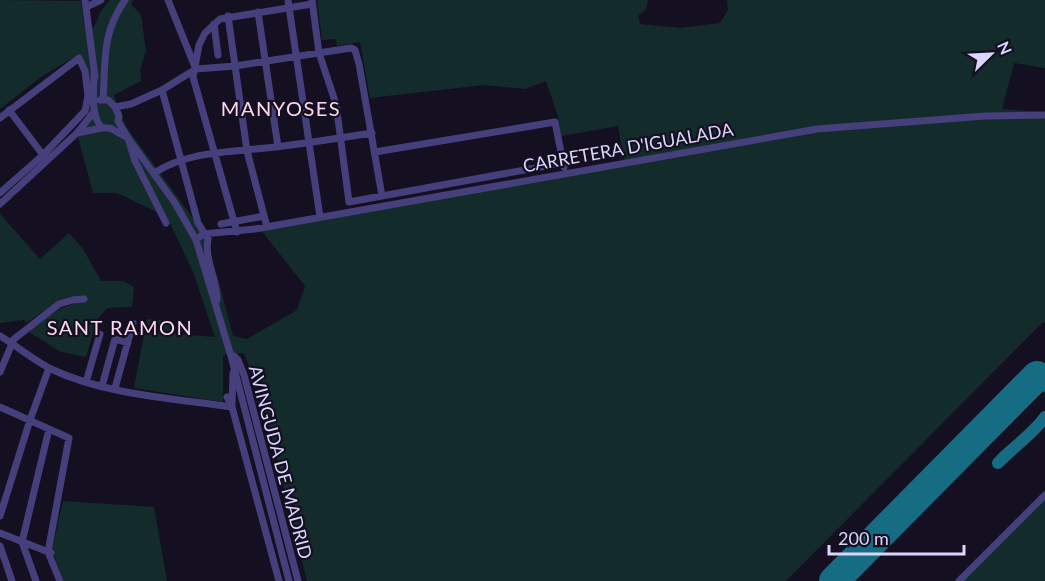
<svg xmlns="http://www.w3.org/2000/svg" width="1045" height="581" viewBox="0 0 1045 581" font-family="Lato,sans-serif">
<rect width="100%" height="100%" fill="#141022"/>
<path fill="#142b2b" d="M0 0 81 1 85 29 94 27 101 11 110 0H133L131 4 141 15 146 51 140 69 141 81 114 95 125 125 195 221 207 245 219 282 233 336 247 339 297 310 305 286 261 230 297 225 625 165 618 126 561 136 558 116 546 81 525 89 484 85 370 98 360 42 337 46 336 39 322 40 317 0H648L646 9 638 16 640 24 680 28 720 23 728 10 727 0H1045V68L1014 63 1002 109 1045 112V323L1043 322 786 581H307L263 403 244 353 223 355V402L134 388 147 319 174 321 175 334 215 337 194 274 167 217 117 193H93L78 137 89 110 87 71 83 58 79 54 41 77 0 109Z
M0 214 40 259 69 233 83 249 101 281H123L134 287 132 307 107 308 97 320 86 357 61 352 29 332C47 317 59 305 84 302L56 303 26 323 24 320 0 323Z
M1045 491V581H956Z
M63 501 154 507 167 581H64L52 550Z"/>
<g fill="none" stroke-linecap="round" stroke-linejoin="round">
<path stroke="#166c83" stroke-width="12" d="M1032 381 1045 386
M998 463C1013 447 1032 435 1045 417"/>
<path stroke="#166c83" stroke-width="30" d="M834 581 1037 376"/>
<path stroke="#45407c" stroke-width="7" d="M85 0 95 77
M168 0 195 67
M288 0 320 217
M312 0 319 53 336 104 349 202 563 163
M86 7 101 0
M258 12 278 147
M228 16 247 151 267 227
M214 24 218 55
M94 73C94 90 90 115 102 128H110L128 138 135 161 166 223
M162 90 198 223 208 239
M103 99C106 60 101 35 125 0
M100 100H108L115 107 119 116 118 121 128 138 175 203 196 240 231 356 289 581
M115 107 131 104 162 90 196 69 235 66 351 48 355 50 359 64 382 196
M9 110 43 155
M0 118 79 58 85 71 88 96 85 111 43 155 0 193
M77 133 102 128
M375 152 555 122 564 167
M154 173C190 150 235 152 275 147 308 143 340 138 372 133
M0 204 77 133 94 112
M221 224 264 216
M237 232 193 77 199 45 205 33 220 19 312 4
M208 239C204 258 217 280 217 300
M196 240 203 234 255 229 817 129 985 116 1045 115
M0 336C17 346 33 360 51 369 106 395 172 398 232 407
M231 356H234L238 360 244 375 298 581
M0 372 14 339 59 304 73 300 84 299
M86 382 100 334
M102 386 115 339 128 343
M115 388 133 323
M227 397 232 407 279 581
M232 404 233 373
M0 407 69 438 48 552 60 581
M0 516 30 420 49 368
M0 533 51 553
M0 546 12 581
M36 581 22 542 49 429
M959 581 1045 495"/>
</g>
<g text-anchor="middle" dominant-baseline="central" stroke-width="4.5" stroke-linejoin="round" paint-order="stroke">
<g font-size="18" fill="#dbd5fb" stroke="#141022">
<text transform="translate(628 147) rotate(-10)">CARRETERA D'IGUALADA</text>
<text transform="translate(281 462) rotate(75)">AVINGUDA DE MADRID</text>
</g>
<g font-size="20" letter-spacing="1.5" fill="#fbd7ec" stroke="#141022">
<text x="281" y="108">MANYOSES</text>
<text x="120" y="327">SANT RAMON</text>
</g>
</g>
<g transform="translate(991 54) rotate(66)" stroke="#141022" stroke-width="4.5" paint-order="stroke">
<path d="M0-4.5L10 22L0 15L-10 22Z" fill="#dbd5fb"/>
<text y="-9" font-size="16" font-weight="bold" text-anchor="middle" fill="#dbd5fb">N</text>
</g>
<path d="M829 545v9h135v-9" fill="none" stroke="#dbd5fb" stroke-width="3"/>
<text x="838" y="545" font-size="18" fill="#dbd5fb" stroke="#141022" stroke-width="4.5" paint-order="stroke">200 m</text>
</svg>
